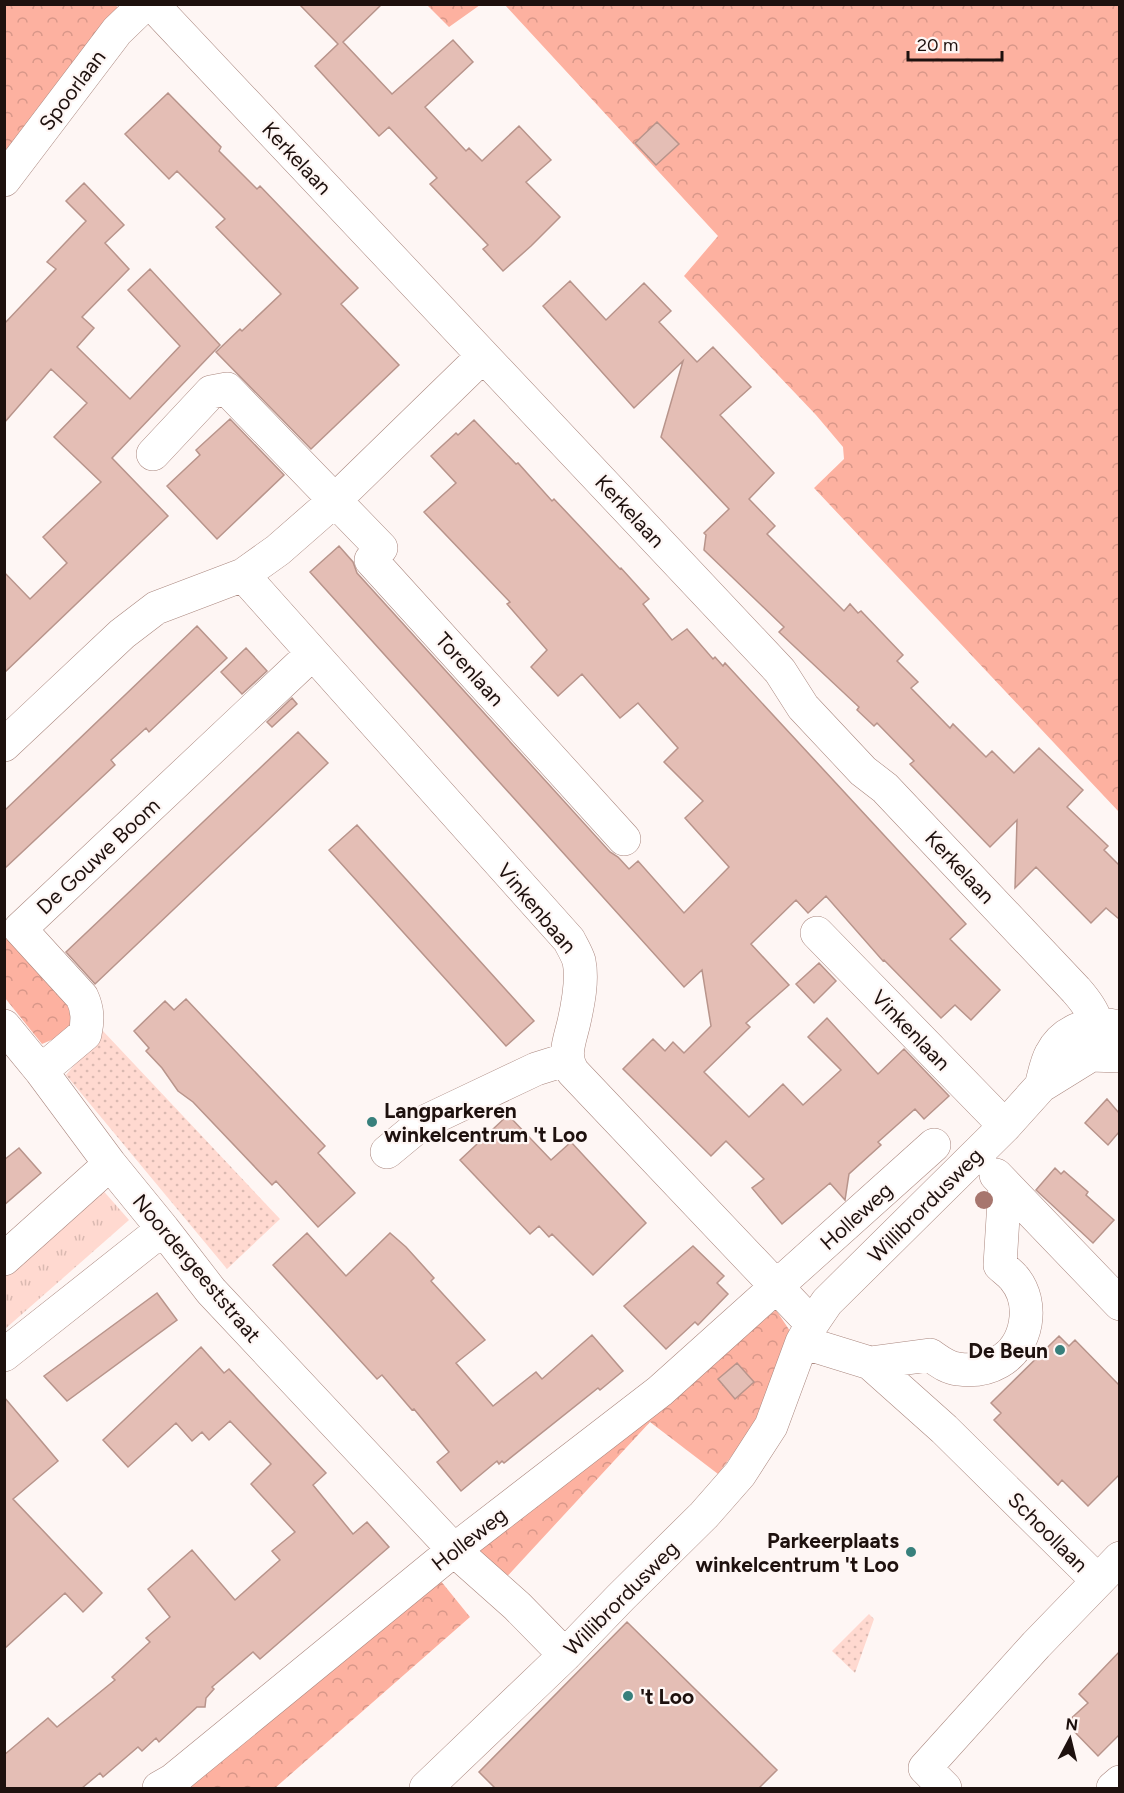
<svg xmlns="http://www.w3.org/2000/svg" width="1124" height="1793" viewBox="0 0 1124 1793" font-family="Figtree,sans-serif">
<defs>
<pattern id="grass-tufts" width="24" height="20" patternUnits="userSpaceOnUse" patternTransform="scale(1.5)"><rect width="24" height="20" fill="#ffd9d0"/><path d="M3 7l-1-3M5 7V3M7 7l1-3M15 17l-1-3M17 17v-4M19 17l1-3" fill="none" stroke="#dab9b1"/></pattern>
<pattern id="forest-crowns" width="20" height="18" patternUnits="userSpaceOnUse" patternTransform="scale(1.5)"><rect width="20" height="18" fill="#fdb1a0"/><path d="M2 6a3 3 0 1 1 6 0M12 15a3 3 0 1 1 6 0" fill="none" stroke="#d89789"/></pattern>
<pattern id="garden-dots" width="8" height="8" patternUnits="userSpaceOnUse" patternTransform="scale(1.5)"><rect width="8" height="8" fill="#ffd9d0"/><path d="M2 2h.1M6 6h.1" fill="none" stroke="#dab9b1" stroke-width="1.8" stroke-linecap="round"/></pattern>
</defs>
<rect width="100%" height="100%" fill="#fef6f4"/>
<path fill="url(#grass-tufts)" d="M100 1187 129 1220 5 1329 4 1272Z"/>
<path fill="url(#forest-crowns)" d="M5 5H115L120 9 5 162Z
M427 5H480L449 27Z
M505 5H1119V812L814 488 844 459 843 447 816 415 684 276 718 236Z
M4 930 75 1008 78 1023 63 1035 42 1044 5 998Z
M776 1310 792 1334 767 1401 749 1433 718 1474 650 1422 488 1597 459 1567Z
M440 1580 470 1617 275 1788H186Z"/>
<path fill="url(#garden-dots)" d="M103 1031 280 1219 227 1269 66 1075Z
M869 1614 874 1619 855 1673 832 1651Z"/>
<path fill="#e4beb5" stroke="#b8948b" stroke-width="1.5" d="M299 4H382L343 42 392 94 453 40 473 62 425 107 466 151 469 148 482 161 519 126 551 160 526 182 560 217 531 246 503 271 483 249 488 245 430 184 437 178 389 127 379 136 315 66 338 44Z
M168 93 221 147 219 151 257 189 260 186 358 288 341 304 399 365 311 449 216 352 240 329 242 331 281 294 216 227 225 219 177 171 169 179 125 134Z
M657 122 679 144 656 165 635 143Z
M84 183 124 225 105 243 129 269 82 317 94 328 77 347 130 399 180 346 128 290 150 269 220 345 112 458 168 516 4 673V572L30 599 67 563 43 537 101 482 54 437 87 403 51 369 4 423V324L56 269 47 262 86 221 66 201Z
M570 281 606 320 644 283 671 311 659 322 697 362 713 347 751 387 720 415 774 473 749 499 775 526 767 534 844 611 850 604 858 613 861 611 903 655 897 661 918 682 911 688 950 728 953 724 986 757 992 751 1014 773 1039 748 1083 790 1067 807 1108 846 1104 850 1119 865V919L1106 908 1091 923 1036 867 1015 888 1017 820 990 847 910 764 914 761 877 723 874 726 857 710 859 707 779 632 784 627 704 550 706 535 704 533 729 509 661 437 683 361 634 408 543 306Z
M230 419 284 475 217 539 167 486 200 455 196 450Z
M474 420 516 464 518 463 552 501 554 499 620 569 621 568 649 599 643 604 672 640 687 629 713 659 715 657 723 666 725 663 966 924 950 939 1000 990 971 1020 955 1005 941 1018 884 960 883 961 826 896 808 913 796 900 751 944 789 985 746 1023 750 1027 704 1072 749 1117 783 1084 803 1105 841 1070 808 1037 827 1018 878 1074 904 1049 949 1096 924 1119 915 1109 878 1142 881 1145 849 1174 845 1200 830 1183 782 1224 752 1188 764 1179 726 1141 711 1156 623 1069 653 1039 665 1051 673 1042 684 1053 711 1026 702 970 684 987 310 572 339 546 353 562 357 573 610 852 618 857 629 869 638 861 684 913 729 867 685 818 703 801 664 762 678 748 638 703 620 718 582 674 558 696 531 667 547 650 507 604 510 602 424 512 456 483 431 456 456 433 458 435Z
M197 626 227 658 149 732 146 728 111 760 115 765 4 869V811Z
M246 648 267 671 242 694 221 672Z
M292 698 297 704 272 727 267 722Z
M298 732 328 763 95 984 66 952Z
M357 825 534 1021 506 1046 329 850Z
M819 963 836 981 814 1003 796 984Z
M186 999 325 1146 318 1153 355 1193 318 1227 276 1181 272 1185 193 1102 178 1091 162 1068 146 1051 149 1048 134 1031 165 1001 174 1010Z
M1107 1099 1119 1113V1132L1108 1145 1085 1123Z
M508 1115 551 1160 571 1142 646 1223 593 1275 552 1234 549 1237 539 1226 530 1234 460 1160Z
M19 1148 41 1173 4 1205V1160Z
M1055 1168 1061 1174 1064 1171 1088 1192 1086 1195 1114 1220 1093 1243 1036 1190Z
M307 1233 346 1276 390 1233 406 1247 434 1278 431 1281 485 1340 456 1363 493 1406 536 1372 542 1379 592 1335 623 1371 600 1390 598 1388 504 1463 502 1461 499 1464 497 1461 461 1491 437 1462 449 1452 414 1409 412 1410 382 1375 377 1379 273 1265Z
M693 1246 724 1276 717 1283 728 1294 698 1325 695 1322 666 1349 624 1306Z
M157 1293 177 1320 67 1401 44 1376Z
M1059 1336 1069 1346 1075 1340 1119 1385V1475L1088 1506 1062 1480 1058 1485 994 1420 1001 1413 991 1403Z
M201 1347 224 1373 229 1369 326 1473 313 1485 353 1534 367 1522 389 1547 260 1659 253 1652 212 1687 214 1689 206 1698 205 1707H197L159 1742 156 1738 142 1751 138 1747 103 1777 100 1773 82 1788H4V1755L48 1718 57 1727 115 1680 112 1677 150 1642 146 1638 170 1617 148 1589 192 1550 235 1600 280 1560 272 1551 295 1532 251 1484 271 1464 230 1421 209 1440 202 1432 192 1441 176 1423 128 1467 103 1440Z
M737 1363 754 1382 735 1399 718 1379Z
M4 1397 58 1461 13 1499 102 1593 83 1612 65 1593 4 1649Z
M627 1622 777 1770 759 1788H495L479 1772Z
M1119 1652V1735L1098 1756 1066 1723 1088 1703 1079 1694Z"/>
<g fill="none" stroke-linecap="round" stroke-linejoin="round">
<g stroke="#aa877f" stroke-width="34">
<path id="minor" d="M152 4 780 671 803 707 863 771 885 788 1076 990C1098 1015 1098 1022 1097 1055
M4 180 117 31 145 4
M153 454 211 392 227 389 381 548 371 560 624 839
M243 575 569 940C572 946 577 954 579 961 583 980 578 1004 574 1022 570 1040 562 1056 573 1072L812 1324
M4 745 122 634 156 608 243 575 278 550 334 501 483 356
M817 933 1005 1126
M4 1026 41 1071 110 1164 163 1229 211 1291 454 1550 517 1606 565 1655
M41 1071 85 1034C88 1020 88 1010 82 997L20 929 312 654
M1041 1086C1044 1076 1046 1063 1051 1054 1064 1029 1093 1020 1118 1027
M387 1152 422 1123 536 1069 568 1059
M996 1175 1120 1304
M4 1259 110 1164
M802 1342 870 1363 944 1429 1098 1581 1036 1645 925 1768 945 1788
M4 1355 163 1229
M870 1363 930 1355C939 1361 947 1368 958 1369 972 1371 987 1369 999 1362 1028 1346 1035 1303 1014 1278 1010 1273 1004 1269 1000 1265L1005 1185
M1098 1581 1120 1558
M159 1788 173 1780 454 1550 660 1391 934 1145
M426 1788 565 1655 621 1597 704 1515 740 1474 771 1426 802 1342 812 1324 827 1302 1005 1126 1041 1086 1091 1055 1119 1056
M1113 1788 1120 1782"/>
</g>
<use href="#minor" stroke="#fff" stroke-width="33"/>
</g>
<circle fill="#a7766e" cx="984" cy="1200" r="9"/>
<g fill="#38807c" stroke="#fef6f4" stroke-width="2">
<circle cx="372" cy="1122" r="6"/>
<circle cx="1060" cy="1350" r="6"/>
<circle cx="911" cy="1552" r="6"/>
<circle cx="628" cy="1696" r="6"/>
</g>
<g text-anchor="middle" dominant-baseline="central" stroke-width="4.5" stroke-linejoin="round" paint-order="stroke">
<g font-size="21" fill="#1e110e" stroke="#fef6f4">
<text transform="translate(72 90) rotate(-53)">Spoorlaan</text>
<text transform="translate(297 158) rotate(47)">Kerkelaan</text>
<text transform="translate(630 511) rotate(47)">Kerkelaan</text>
<text transform="translate(470 669) rotate(48)">Torenlaan</text>
<text transform="translate(98 856) rotate(-43)">De Gouwe Boom</text>
<text transform="translate(960 867) rotate(47)">Kerkelaan</text>
<text transform="translate(537 908) rotate(50)">Vinkenbaan</text>
<text transform="translate(911 1030) rotate(46)">Vinkenlaan</text>
<text transform="translate(925 1205) rotate(-45)">Willibrordusweg</text>
<text transform="translate(856 1216) rotate(-42)">Holleweg</text>
<text transform="translate(197 1268) rotate(50)">Noordergeeststraat</text>
<text transform="translate(1048 1532) rotate(45)">Schoollaan</text>
<text transform="translate(469 1539) rotate(-38)">Holleweg</text>
<text transform="translate(621 1598) rotate(-45)">Willibrordusweg</text>
</g>
<g font-size="21" font-weight="bold" fill="#1e110e" stroke="#fef6f4" text-anchor="start">
<text x="384" y="1110">Langparkeren<tspan x="384" dy="24">winkelcentrum 't Loo</tspan></text>
<text x="1048" y="1350" text-anchor="end">De Beun</text>
<text x="899" y="1540" text-anchor="end">Parkeerplaats<tspan x="899" dy="24">winkelcentrum 't Loo</tspan></text>
<text x="640" y="1696">'t Loo</text>
</g>
</g>
<rect width="1124" height="1793" fill="none" stroke="#1e110e" stroke-width="12"/>
<g transform="translate(1070 1739) rotate(7)" stroke="#fef6f4" stroke-width="4.5" paint-order="stroke">
<path d="M0-4.5L10 22L0 15L-10 22Z" fill="#1e110e"/>
<text y="-9" font-size="16" font-weight="bold" text-anchor="middle" fill="#1e110e">N</text>
</g>
<path d="M908 51v9h94v-9" fill="none" stroke="#1e110e" stroke-width="3"/>
<text x="917" y="51" font-size="18" fill="#1e110e" stroke="#fef6f4" stroke-width="4.5" paint-order="stroke">20 m</text>
</svg>
